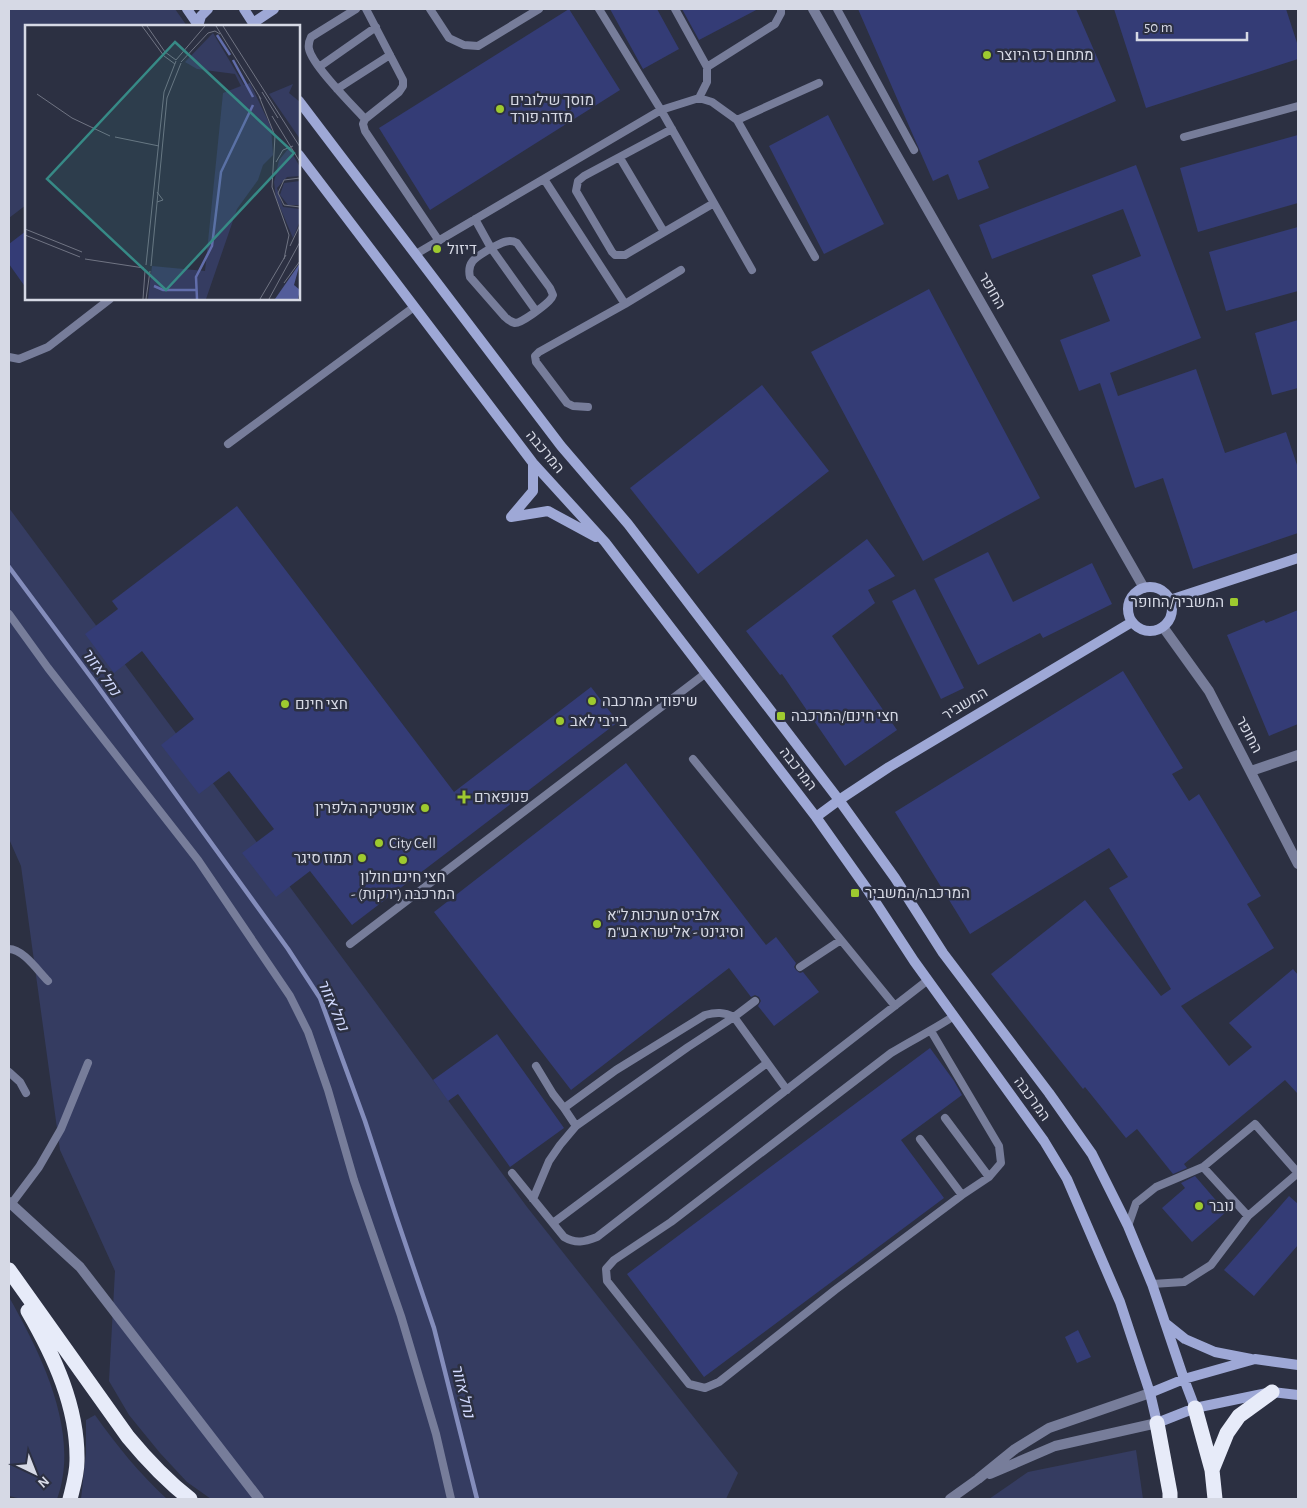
<svg xmlns="http://www.w3.org/2000/svg" width="1307" height="1508" viewBox="0 0 1307 1508" font-family="'Alegreya Sans',Heebo,sans-serif">
<rect width="100%" height="100%" fill="#2c3042"/>
<path fill="#353c61" d="M9 9H175L187 26H26V205L9 218Z
M9 508 527 1207 738 1473 726 1499H211L187 1482 160 1453 129 1415 109 1381 115 1271 60 1150 21 866 9 839Z
M9 1297C41 1354 81 1433 57 1499H22L9 1496Z
M95 1415C117 1446 139 1473 167 1499H81L86 1453V1420Z
M1136 1450 1143 1499H989L1028 1472Z"/>
<g fill="none" stroke-linecap="round" stroke-linejoin="round">
<path stroke="#848dbc" stroke-width="4.5" d="M9 567 93 680 288 949 320 998 365 1121 396 1216 434 1328 477 1499"/>
</g>
<path fill="#343c76" d="M569 9 620 90 430 210 379 128Z
M610 9H657L679 49 643 69Z
M682 9H758L699 40Z
M858 9H1076L1116 101 978 161 989 188 958 200 948 174 933 181Z
M1114 9H1286L1298 46V59L1146 108Z
M828 115 884 224 824 254 769 146Z
M1298 135V203L1198 232 1180 168Z
M1136 165 1201 338 1110 373 1118 396 1196 369 1225 453 1286 432 1298 468V533L1193 569 1163 478 1135 488 1100 383 1079 391 1060 340 1110 321 1092 275 1141 256 1123 209 992 259 979 225Z
M1298 227V291L1226 311 1209 252Z
M26 231V288L9 264V244Z
M929 289 1040 498 923 561 811 352Z
M1298 320V388L1272 395 1255 333Z
M762 385 829 471 698 574 630 488Z
M237 506 454 792 591 687 618 722 352 925 310 871 276 897 242 853 274 829 229 771 199 794 161 745 194 719 142 651 114 673 85 634 118 609 112 601Z
M867 539 895 576 868 590 875 603 832 636 897 730 845 766 782 674 780 675 746 631Z
M988 552 1013 602 1092 563 1112 604 1043 638 1040 633 978 665 934 579Z
M915 589 964 688 941 699 892 601Z
M1298 610V724L1269 736 1227 635 1264 620 1266 623Z
M1123 671 1183 768 1172 774 1189 801 1199 794 1261 896 1247 904 1274 948 1181 1006 1229 1066 1252 1047 1229 1023 1293 969 1298 975V1094L1285 1080 1184 1164 1187 1168 1173 1174 1137 1129 1126 1138 1085 1087 1083 1089 991 974 1085 900 1161 996 1171 989 1109 888 1128 877 1109 848 970 934 895 812Z
M626 763 766 945 776 937 796 963 794 967 796 970 800 973 803 972 819 992 774 1026 758 1006 761 1001 759 997 755 995 751 997 729 968 571 1090 434 912Z
M497 1034 564 1128 510 1167 458 1094 448 1101 433 1080Z
M930 1048 954 1081 962 1095 901 1140 944 1198 704 1377 627 1274Z
M1195 1176 1226 1212 1192 1242 1162 1208 1185 1188 1181 1183Z
M1289 1196 1298 1204V1245L1254 1296 1224 1270Z
M1078 1330 1091 1357 1077 1363 1065 1337Z"/>
<g fill="none" stroke-linecap="round" stroke-linejoin="round">
<path stroke="#777d9a" stroke-width="8" d="M356 9 311 37C309 41 308 44 309 49 312 65 352 105 365 119
M366 9 403 80V86L399 92 365 119 363 124 365 131 439 241
M430 9 449 38 464 45 478 46 539 9
M599 9 661 110 752 270
M837 9 914 150
M319 67 376 27
M707 67 775 24 781 13V9
M337 89 390 55
M699 98 712 102 737 120 815 257
M737 120 819 83
M672 129 584 176 578 181 576 191 612 252 615 255H625L714 203
M1184 137 1298 106
M620 158 664 232
M544 179 625 304 681 270
M475 219 491 248C500 244 508 238 517 243L550 288 553 295C552 298 551 299 549 301 544 306 522 323 515 323 511 322 508 320 505 317L470 277C466 260 479 256 491 248L536 311
M416 254 661 110 699 98 707 82V67L675 9
M9 357 19 359 48 347 110 299
M588 407 573 406 567 403 536 362 535 356 539 352 625 304
M228 444 414 307
M9 614 48 668 198 860 290 996 308 1032 328 1090 354 1180 401 1316 436 1434 451 1499
M693 759 895 1006
M350 944 706 673
M9 949C23 949 38 971 48 981
M800 967 841 940
M931 1031 999 1146 1001 1163 989 1177 962 1195 835 1290 719 1382 705 1388 689 1384 607 1281 606 1269 614 1260 671 1222 891 1053C912 1040 933 1030 954 1016
M536 1066 553 1094 564 1108 616 1070 705 1015C716 1012 724 1012 734 1017L787 1090
M9 1072 20 1082 26 1093
M564 1108 576 1126
M945 1118 989 1177
M920 1139 962 1195
M1203 1167 1255 1124 1298 1173 1248 1216
M512 1173 564 1237C576 1244 584 1242 597 1237L928 980
M533 1199 549 1161 560 1145 576 1126 688 1047 734 1017 755 1001
M12 1203 39 1167 61 1129 88 1063
M553 1223 767 1063
M1128 1226 1136 1203 1156 1187 1203 1167 1248 1216 1211 1265 1184 1282 1152 1284"/>
<path stroke="#777d9a" stroke-width="10" d="M813 9 1144 588
M1163 627 1209 691 1298 864
M1251 771 1298 755
M9 1202 80 1267 259 1499
M990 1474 1055 1446 1157 1423
M950 1499 978 1479 1015 1449 1049 1428 1150 1393"/>
<path stroke="#9ea8d6" stroke-width="10" d="M187 9 198 25
M244 9 253 23 254 26
M253 23 274 9
M198 26 201 16 208 9
M299 101 561 446 628 524 839 800 895 878 943 953 1049 1093 1092 1154 1128 1226 1152 1284 1184 1379 1195 1408
M299 155 533 463 605 542 816 817 867 889 914 961 1044 1141 1067 1179 1120 1302 1150 1393 1157 1423 1195 1408 1272 1392 1298 1395
M511 517 548 511 596 537
M511 517 533 491V463
M1128 609a22 22 0 1 1 44 0a22 22 0 1 1-44 0Z
M1170 600 1298 558
M816 817 839 800 889 767 1132 622
M1165 1323 1185 1339 1215 1352 1251 1359
M1150 1393 1184 1379 1255 1359 1298 1365"/>
<path stroke="#e7ebf9" stroke-width="15" d="M9 1270 128 1437C147 1460 167 1481 190 1499
M28 1311C54 1356 78 1407 77 1461 77 1474 73 1487 70 1499
M1195 1408 1212 1470 1215 1499
M1157 1423 1170 1493V1499
M1212 1470 1227 1433 1239 1416 1272 1392"/>
</g>
<g fill="#9eca2f" stroke="#2c3042" stroke-width="2">
<circle cx="987" cy="55" r="5"/>
<circle cx="500" cy="109" r="5"/>
<circle cx="437" cy="249" r="5"/>
<rect x="1229" y="597" width="10" height="10" rx="2.5"/>
<circle cx="592" cy="701" r="5"/>
<circle cx="285" cy="704" r="5"/>
<rect x="776" y="711" width="10" height="10" rx="2.5"/>
<circle cx="560" cy="721" r="5"/>
<path d="M461.5 789.5h5v5h5v5h-5v5h-5v-5h-5v-5h5z"/>
<circle cx="425" cy="808" r="5"/>
<circle cx="379" cy="843" r="5"/>
<circle cx="362" cy="858" r="5"/>
<circle cx="403" cy="860" r="5"/>
<rect x="850" y="888" width="10" height="10" rx="2.5"/>
<circle cx="597" cy="924" r="5"/>
<circle cx="1199" cy="1206" r="5"/>
</g>
<g text-anchor="middle" dominant-baseline="central" stroke-width="5" stroke-linejoin="round" paint-order="stroke">
<g font-size="15" fill="#d6d9e5" stroke="#2c3042" text-anchor="start">
<text x="997" y="55">מתחם רכז היוצר</text>
<text x="510" y="100">מוסך שילובים<tspan x="510" dy="17">מזדה פורד</tspan></text>
<text x="447" y="249">דיזול</text>
<text x="1224" y="602" text-anchor="end">המשביר/החופר</text>
<text x="602" y="701">שיפודי המרכבה</text>
<text x="295" y="704">חצי חינם</text>
<text x="791" y="716">חצי חינם/המרכבה</text>
<text x="570" y="721">בייבי לאב</text>
<text x="474" y="797">פנופארם</text>
<text x="415" y="808" text-anchor="end">אופטיקה הלפרין</text>
<text x="389" y="843">City Cell</text>
<text x="352" y="858" text-anchor="end">תמוז סיגר</text>
<text x="403" y="877" text-anchor="middle">חצי חינם חולון<tspan x="403" dy="17">- המרכבה (ירקות)</tspan></text>
<text x="865" y="893">המרכבה/המשביר</text>
<text x="607" y="915">אלביט מערכות ל"א<tspan x="607" dy="17">וסיגינט - אלישרא בע"מ</tspan></text>
<text x="1209" y="1206">נובר</text>
</g>
<g font-size="15" fill="#d6d9e5" stroke="#2c3042">
<text transform="translate(992 291) rotate(60)">החופר</text>
<text transform="translate(545 452) rotate(50)">המרכבה</text>
<text transform="translate(965 704) rotate(-31)">המשביר</text>
<text transform="translate(1249 735) rotate(62)">החופר</text>
<text transform="translate(798 769) rotate(52)">המרכבה</text>
<text transform="translate(1032 1099) rotate(54)">המרכבה</text>
</g>
<g font-size="16" font-style="italic" fill="#d0d8fd" stroke="#2c3042">
<text transform="translate(101 672) rotate(54)">נחל אזור</text>
<text transform="translate(333 1005) rotate(66)">נחל אזור</text>
<text transform="translate(463 1391) rotate(76)">נחל אזור</text>
</g>
</g>
<g transform="translate(25 25)">
<rect width="275" height="275" fill="#2c3042"/>
<path d="M188 8 219 60 225 58 246 102 248 130 238 140 233 155 212 184 181 274H123L127 241 180 246 198 68 216 61 210 49 172 44 160 37ZM268 59 264 68 275 77V114L244 69ZM264 123 275 142V151L262 152 252 163 258 182 275 184V196L268 213 251 173 249 157 254 135ZM275 156V180H263L255 170 259 158Z" fill="#353c61"/>
<path d="M275 238 269 260 275 265 273 274H250Z" fill="#535d9a"/>
<path fill="none" stroke="#616dab" stroke-width="2.5" d="M192 10 205 30M208 35 228 72M129 261 138 265H171M172 274 171 252 187 221 196 147 228 80"/>
<path fill="none" stroke="#707483" stroke-width="1" d="M117 1 139 31 150 39M122 1 140 27 151 35M191 1 236 74M198 1 275 122M151 35 180 1M156 37 183 8 190 6 195 9M237 67 253 93M12 69 47 93 85 111M234 71 250 111 247 162 264 210 259 234M247 91 275 137M90 112 134 121M251 137 258 125 268 121M275 153 259 155 253 168 259 180 275 182M132 177 138 175 132 167M0 204 57 227M0 210 55 232M265 221 275 200M60 234 119 243M121 240 139 67 151 36M126 241 142 73 156 38M259 258 275 236M118 274 120 246M121 274 125 246M235 274 261 230M244 274 275 217"/>
<path fill="#378a86" fill-opacity="0.15" stroke="#378a86" stroke-width="2.5" d="M150 17 269 128 141 265 22 154Z"/>
<rect width="275" height="275" fill="none" stroke="#d6d9e5" stroke-width="2.5"/>
</g>
<rect width="1307" height="1508" fill="none" stroke="#d6d9e5" stroke-width="20"/>
<g transform="translate(35 1473) rotate(137)" stroke="#2c3042" stroke-width="4" paint-order="stroke">
<path d="M0-4L9 19L0 12L-9 19Z" fill="#d6d9e5"/>
<text y="-8" font-size="14" font-weight="bold" text-anchor="middle" fill="#d6d9e5">N</text>
</g>
<path d="M1137 32v8h110v-8" fill="none" stroke="#d6d9e5" stroke-width="2.5"/>
<text x="1144" y="32" font-size="15" fill="#d6d9e5" stroke="#2c3042" stroke-width="4" paint-order="stroke">50 m</text>
</svg>
